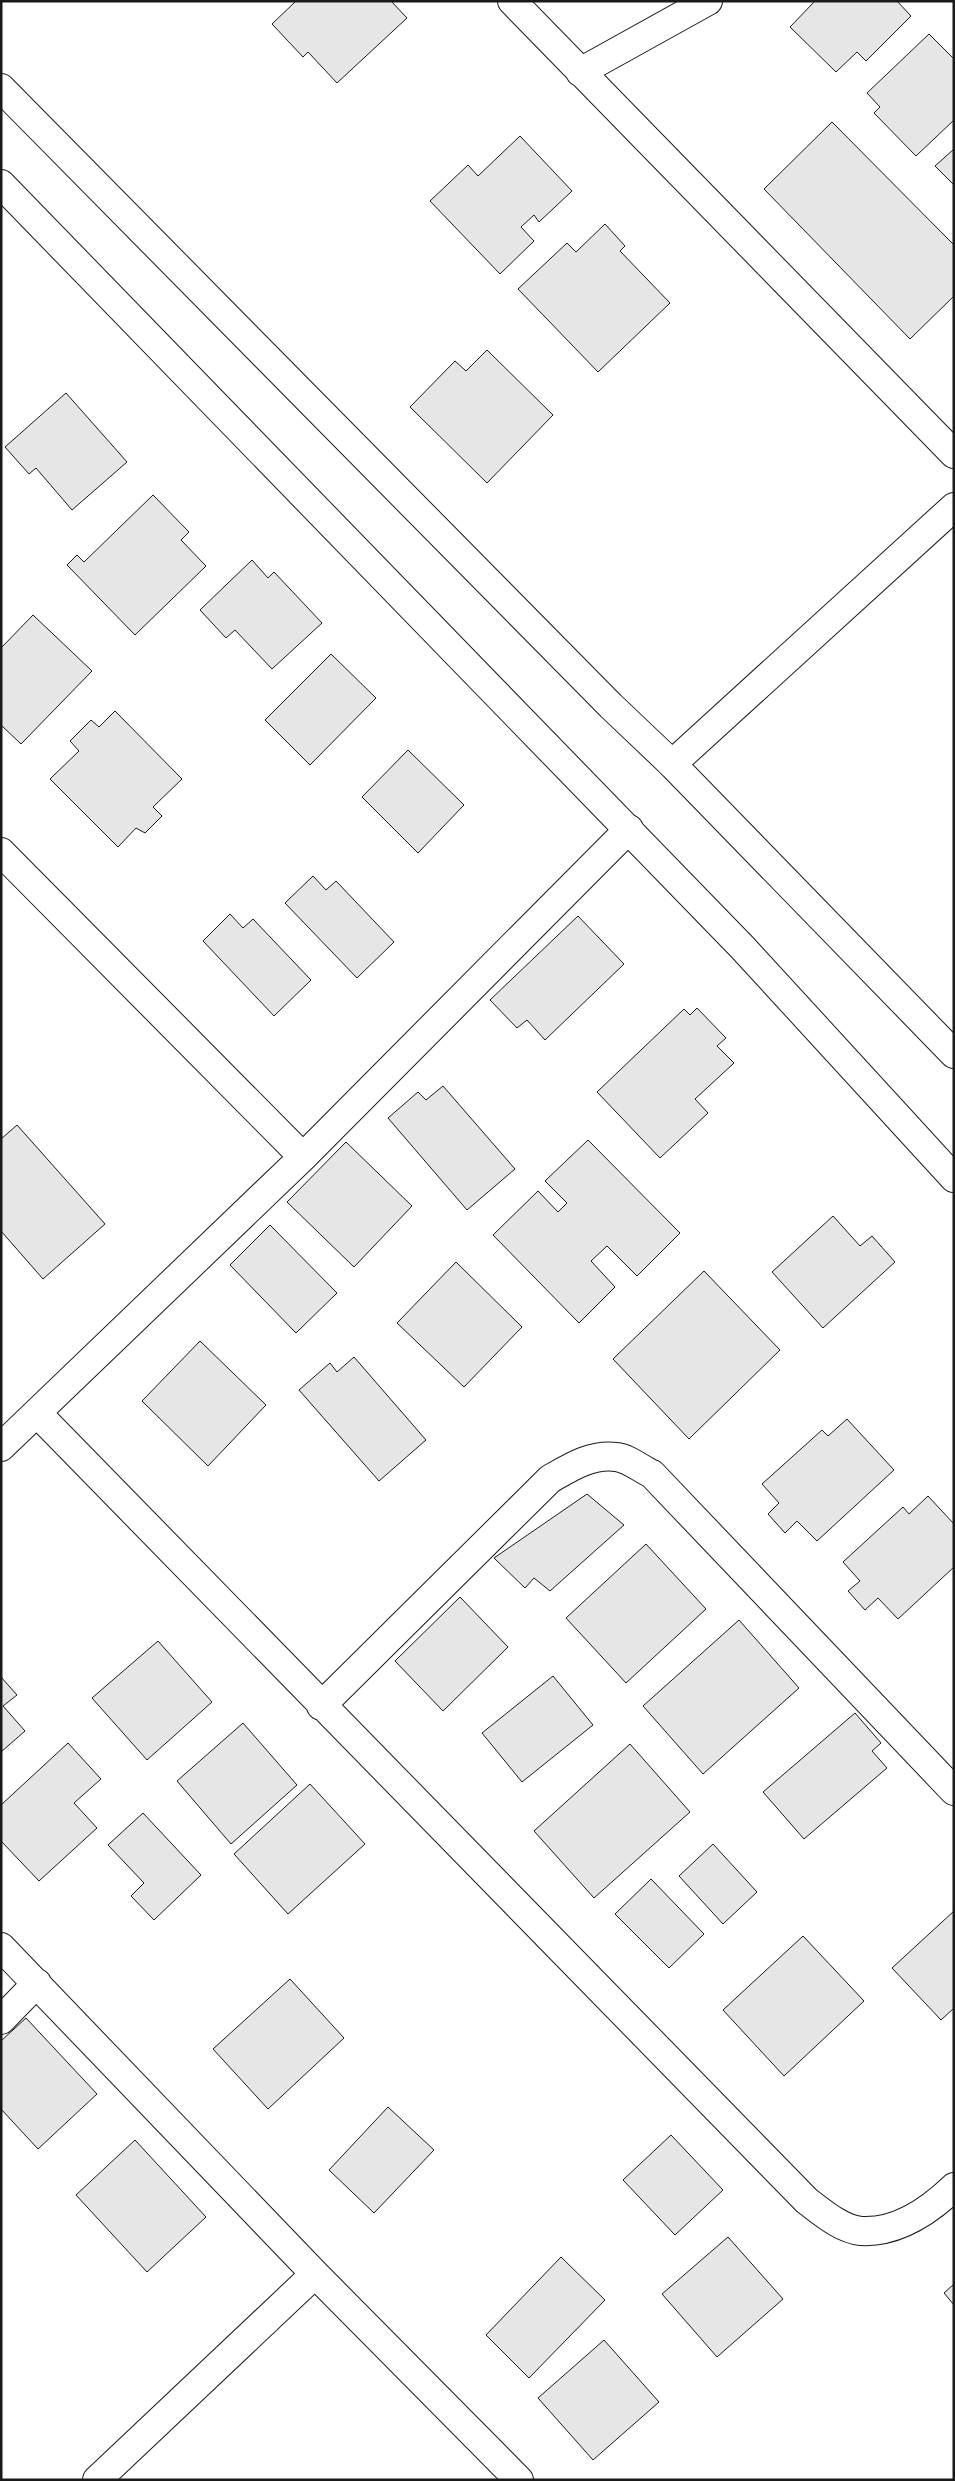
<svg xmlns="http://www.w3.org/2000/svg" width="955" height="2481" viewBox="0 0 955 2481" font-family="'Golos Text',sans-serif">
<rect width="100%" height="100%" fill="#fff"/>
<path fill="#e6e6e6" stroke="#1a1a1a" d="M296 1H391L407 18 337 83 308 52 303 57 272 24Z
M815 1H897L911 16 866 61 857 52 836 72 790 27Z
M929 34 954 59V120L916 156 874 113 880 107 867 93Z
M832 122 954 245V296L910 339 764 189Z
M520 136 572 191 539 222 534 215 521 227 534 241 500 274 430 201 468 165 478 176Z
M954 149V185L935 166Z
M605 224 625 246 620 251 670 303 598 372 518 289 567 243 576 252Z
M487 350 553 415 487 483 410 407 455 361 466 371Z
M66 393 127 462 72 510 36 468 29 474 5 447Z
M153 495 189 532 181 540 206 566 135 635 67 565 77 555 84 562Z
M252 560 268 578 274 572 322 623 272 669 235 630 226 638 200 610Z
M33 615 92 671 21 744 1 725V648Z
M331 654 376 698 310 765 265 720Z
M115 711 182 779 153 807 162 816 145 833 136 828 118 847 50 779 79 751 70 741 91 720 99 727Z
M408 750 464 805 418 853 362 797Z
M313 876 326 890 336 881 394 942 357 978 285 903Z
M230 914 243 928 253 919 311 980 274 1016 203 941Z
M578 916 624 964 545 1040 527 1020 517 1028 490 1000Z
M697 1008 726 1038 717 1046 734 1063 695 1099 708 1113 660 1158 597 1092 684 1009 690 1015Z
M443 1086 515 1169 467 1210 388 1118 418 1092 426 1100Z
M17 1125 105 1224 43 1279 1 1231V1139Z
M588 1140 680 1233 637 1276 607 1246 591 1261 615 1287 579 1323 493 1235 538 1191 558 1212 567 1203 545 1181Z
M346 1142 412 1206 354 1267 287 1202Z
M833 1216 860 1246 872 1236 895 1262 823 1328 772 1272Z
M270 1225 337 1293 296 1333 230 1265Z
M456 1262 522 1327 464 1387 397 1323Z
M704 1271 780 1350 689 1439 613 1359Z
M200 1341 266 1405 208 1466 142 1401Z
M354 1357 426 1440 379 1481 299 1390 330 1363 337 1372Z
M847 1419 894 1470 817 1541 797 1521 785 1533 768 1514 779 1503 762 1484 822 1430 828 1436Z
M587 1494 624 1525 550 1591 534 1578 525 1588 494 1558Z
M928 1496 954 1524V1567L898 1619 878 1598 865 1610 848 1591 860 1581 843 1562 903 1507 909 1514Z
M646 1544 706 1609 626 1683 566 1618Z
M460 1597 508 1647 443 1711 395 1661Z
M739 1620 799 1688 703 1774 643 1706Z
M158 1641 212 1702 147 1760 92 1698Z
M553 1676 593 1725 522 1782 482 1733Z
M1 1677 17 1695 3 1706 25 1731 1 1752Z
M855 1713 881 1743 872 1751 887 1768 804 1839 763 1792Z
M243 1723 297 1785 231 1844 177 1781Z
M68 1743 101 1779 74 1803 97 1828 39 1881 1 1841V1805Z
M630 1744 690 1812 594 1898 534 1831Z
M310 1784 365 1844 288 1914 234 1854Z
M143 1813 201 1875 154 1920 131 1896 144 1883 108 1845Z
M713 1844 757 1892 723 1924 679 1876Z
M651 1879 704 1934 669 1968 615 1914Z
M954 1911V2008L941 2020 892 1968Z
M803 1936 864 2001 784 2076 723 2010Z
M290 1979 344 2038 268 2109 213 2049Z
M26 2018 97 2094 38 2149 1 2109V2041Z
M388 2107 434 2150 374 2213 329 2170Z
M671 2135 723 2190 675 2235 623 2180Z
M135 2140 206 2217 147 2272 76 2195Z
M728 2237 783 2299 717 2357 662 2294Z
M561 2257 605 2300 529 2378 486 2335Z
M954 2284V2305L944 2293Z
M604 2340 659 2402 593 2460 538 2398Z"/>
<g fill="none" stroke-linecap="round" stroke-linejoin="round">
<g stroke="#1a1a1a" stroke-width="30">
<path id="minor" d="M512 1 954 454
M580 72 708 1
M672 764 954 507
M1 852 303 1157
M37 1413 807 2201C822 2212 841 2229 861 2231 897 2233 930 2210 954 2187
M1 1447 303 1157 629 829
M321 1706 550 1479C571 1467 591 1454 616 1457 628 1458 641 1469 652 1474L954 1791
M1 1947 315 2274 519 2480
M1 2020 37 1983
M97 2480 315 2274"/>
</g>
<g stroke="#1a1a1a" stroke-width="30">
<path id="major" d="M1 88 611 706 672 764 954 1054
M1 184 743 948 954 1178"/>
</g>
<use href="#minor" stroke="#fff" stroke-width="28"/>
<use href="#major" stroke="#fff" stroke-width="28"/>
</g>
<rect width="955" height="2481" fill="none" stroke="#1a1a1a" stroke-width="5"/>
</svg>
